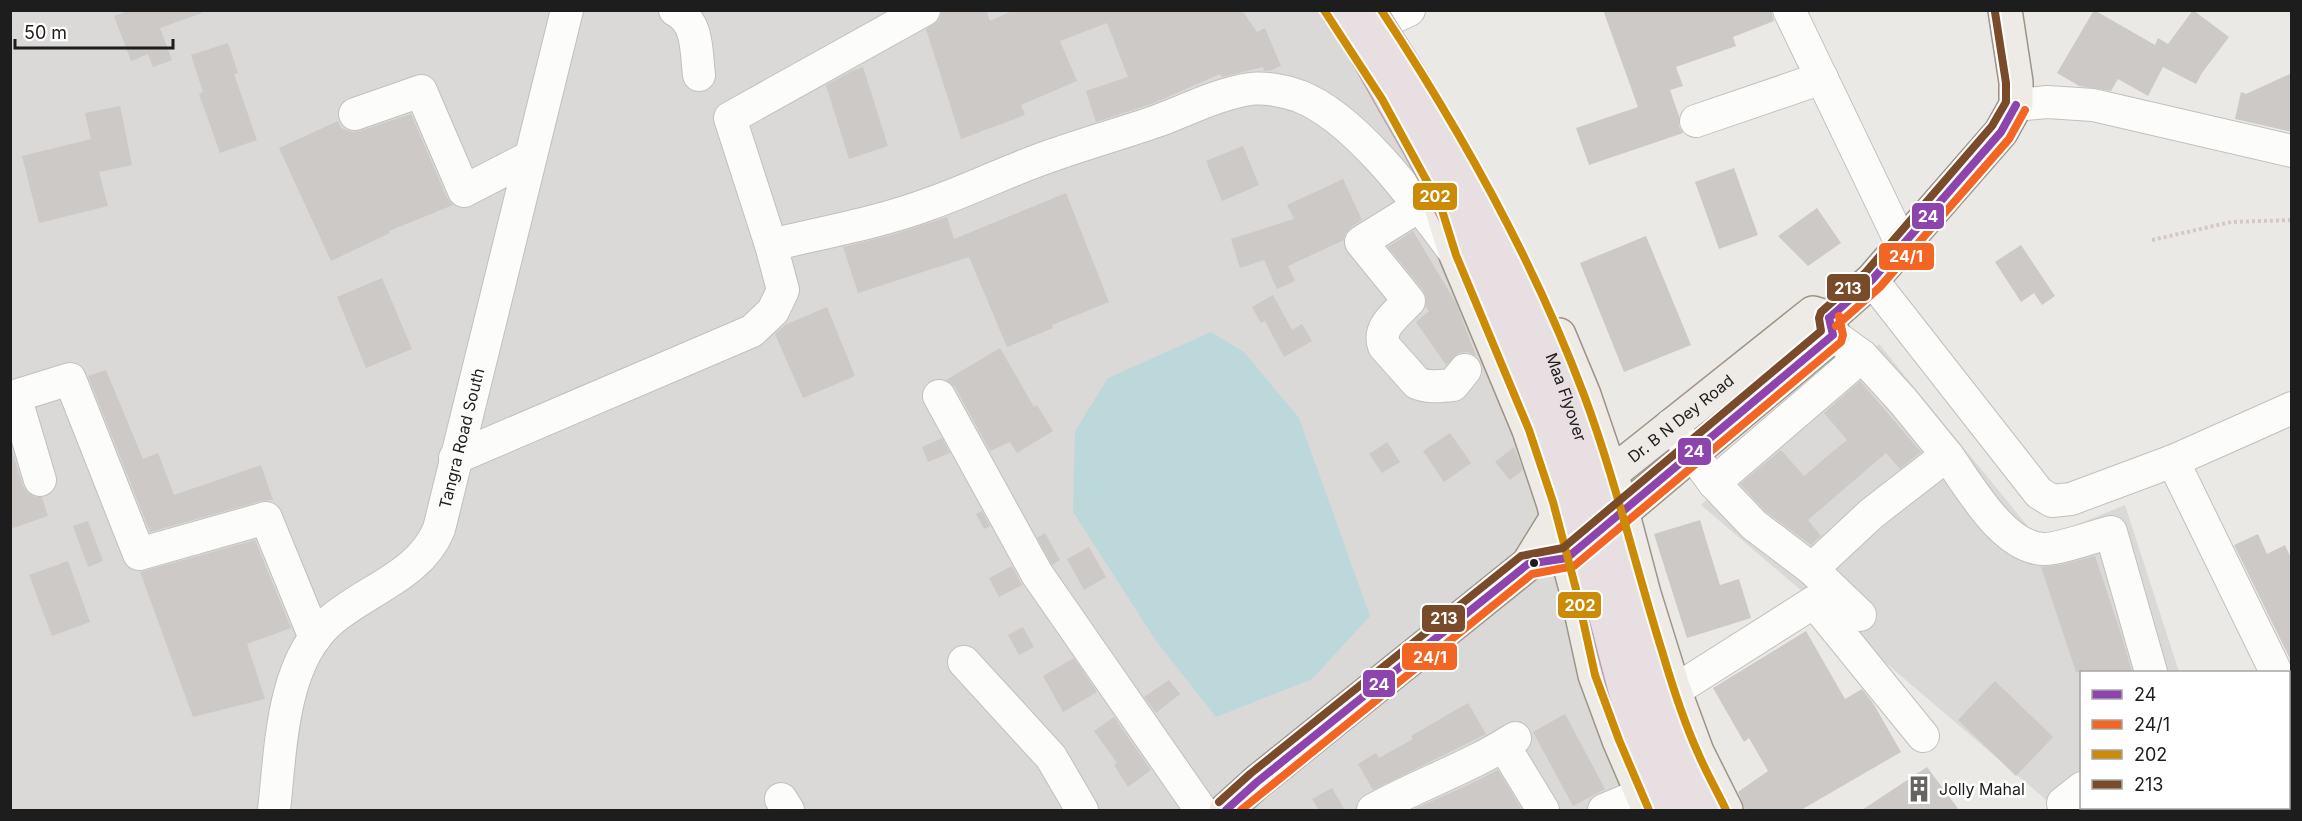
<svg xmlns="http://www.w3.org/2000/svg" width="2302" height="821" viewBox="0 0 2302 821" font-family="Inter,sans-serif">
<rect width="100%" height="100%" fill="#ebe9e6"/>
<path fill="#dad9d7" d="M10 11H1335L1389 94 1668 810H11Z
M1879 344 2039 540 2125 505 2179 672H2082V808H2090L2086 810H2058L1701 505Z"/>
<path fill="#bdd8db" d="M1211 332 1244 352 1299 418 1370 616 1312 679 1216 717 1156 641 1073 512 1075 431 1108 378Z"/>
<path fill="#ccc9c7" d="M130 10H201L202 13 160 28 172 60 153 67 148 54 131 61 114 16Z
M942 10H986L990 21 1014 10H1242L1257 32 1265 28 1281 66 1269 71H1264L1263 67 1222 77 1220 74 1154 103 1096 122 1086 91 1128 77 1107 23 1060 41 1077 81 1021 105 1025 115 961 139 926 29 939 20Z
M1603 10H1771L1774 21 1733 37 1736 46 1676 67 1683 86 1670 90 1679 116V126L1683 133 1589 165 1576 128 1638 107Z
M2094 10 2155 45 2158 38 2168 44 2193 10 2229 37 2202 73 2196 84 2163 67 2148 96 2118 79 2111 91 2079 86 2057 73Z
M228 43 238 73 234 74 257 140 220 153 199 94 203 92 191 55Z
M863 67 888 146 849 159 826 85 852 71Z
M2292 73V132L2235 119 2241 92 2246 94Z
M120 106 132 165 99 172 108 206 39 223 22 156 91 139 85 113Z
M411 114 447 198 453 205 389 231 390 233 331 261 279 148 338 121 341 128 352 132 360 131Z
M1243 146 1259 185 1222 201 1206 161Z
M1734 168 1758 235 1719 249 1695 182Z
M1343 179 1362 220 1351 227 1345 234 1344 240 1288 266 1295 281 1277 289 1264 260 1240 268 1231 239 1294 219 1287 205Z
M1066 193 1109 302 1052 325 1053 328 1007 347 969 257 858 293 843 247 895 234 947 217 954 239Z
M1817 208 1841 243 1808 266 1778 236Z
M1413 231 1456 303 1476 356 1468 352 1459 353 1446 365 1416 322 1429 311 1426 307V297L1423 290 1388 247Z
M1646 236 1691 345 1624 372 1580 263Z
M2021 245 2055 296 2042 305 2034 293 2021 302 1995 262Z
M382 278 412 349 366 368 337 297Z
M1273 295 1292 330 1302 324 1312 341 1284 357 1265 321 1261 323 1252 307Z
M827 307 855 376 803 398 775 334 785 325Z
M1000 348 1034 407 1037 405 1053 431 1017 453 1010 442 990 451 955 387 946 380Z
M106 370 143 459 158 453 174 495 261 465 273 500 261 501 150 532 88 376Z
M1860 381 1921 452 1900 469 1886 453 1808 520 1821 536 1811 545 1766 512 1740 484 1781 450 1804 476 1831 453 1847 440 1824 413Z
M1450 433 1471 463 1444 482 1423 451Z
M942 438 950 453 928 462 922 447Z
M1387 442 1400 462 1382 473 1369 454Z
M10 444 23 486 28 493 35 497H42L48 516 10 529Z
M1514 447 1523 470 1510 480 1495 462Z
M982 511 990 526 984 529 976 514Z
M1700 520 1720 585 1739 579 1751 618 1687 638 1654 534Z
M88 521 103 561 88 567 73 526Z
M1045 533 1060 560 1052 565 1037 538Z
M2258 534 2267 554 2285 545 2292 560V663L2234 545Z
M255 540 291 628 247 644 265 699 193 717 140 572Z
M1089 547 1106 577 1084 590 1067 559Z
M2095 556 2122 637 2132 672H2076L2041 567 2060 565Z
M68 561 90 622 52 636 29 575Z
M1012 566 1022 585 999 597 989 578Z
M1023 627 1034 647 1019 655 1008 635Z
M1806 631 1845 699 1862 689 1873 703 1901 752 1801 810H1745L1738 792 1768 771 1749 738 1744 742 1713 688Z
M1074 658 1097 692 1063 712 1043 676Z
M1169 680 1180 694 1156 713 1144 697Z
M1995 681 2053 737 2016 776 1958 720Z
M1468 703 1486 734 1373 790 1358 764 1376 753 1379 758 1413 739 1411 736Z
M1565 714 1605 789 1573 806 1533 732Z
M1114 717 1151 770 1128 787 1114 765 1117 763 1094 731Z
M1927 767 1959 810H1862Z
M1498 770 1522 810H1412L1466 786Z
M1332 788 1345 810H1319L1312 799Z"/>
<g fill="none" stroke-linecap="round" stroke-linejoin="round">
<g stroke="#c1c0be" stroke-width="34">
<g id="minor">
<path d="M675 10C699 22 696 52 699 75"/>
<path d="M1789 10 1902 245"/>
<path d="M1386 21 1409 10"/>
<path d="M2016 105 2047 102 2093 105 2292 151"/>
<path d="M355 114 421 91 464 191 530 157"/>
<path d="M1696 121 1822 78"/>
<path d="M1419 206 1361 242 1409 301C1397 314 1377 327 1384 346L1417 383C1429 388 1440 386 1453 385L1465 370"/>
<path d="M771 245C824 232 878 223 929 204 972 189 1013 168 1056 154 1090 142 1126 132 1160 120 1189 109 1218 94 1250 89 1265 87 1285 91 1299 96 1356 118 1416 201 1452 249"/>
<path d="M1872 280 2039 493 2052 501 2071 499 2173 461 2292 408"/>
<path d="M939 396 1037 574 1201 810"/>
<path d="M1671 425 1714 483 1754 525 1812 569 1871 514 1947 455 1903 401 1862 356 1833 335"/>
<path d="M1947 455C1969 485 2002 547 2043 549 2056 550 2096 536 2111 532L2151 672"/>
<path d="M455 458 752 331 773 311 783 290 771 245 730 118 924 10"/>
<path d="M2173 461 2276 672"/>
<path d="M40 480 15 396 70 379 139 554 266 518 315 638"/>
<path d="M1714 483 1862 356"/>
<path d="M1812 569 1860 615"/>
<path d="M964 662 1051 757 1082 810"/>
<path d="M1674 691 1814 602 1923 736"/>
<path d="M2288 698 2292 705"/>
<path d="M1504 746 1543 810"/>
<path d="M781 799 788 810"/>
<path d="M2063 803 2082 788"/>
<path d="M2150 808 2153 810"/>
<path id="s1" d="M274 810C281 750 281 665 329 622 365 590 420 576 439 529L567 10"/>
<path d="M1373 810C1419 784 1471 767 1515 738"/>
<path d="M1604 810 1642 794"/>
</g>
</g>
<g stroke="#9e9386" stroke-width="36">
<g id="major">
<path d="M1441 207 1456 255 1529 430 1553 502 1577 593 1595 675 1619 740 1649 810"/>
<path d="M1829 318 1872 280 2001 132 2016 105V82L2005 10"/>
<path d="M1559 335 1584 395 1617 492 1644 594 1673 687 1697 752 1726 810"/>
<path d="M1607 525 1833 335 1829 318"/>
<path id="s2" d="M1226 810 1257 782 1528 564 1557 517 1813 313 1829 318"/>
</g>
</g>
<path stroke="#d4c8c7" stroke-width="4" stroke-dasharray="3 3" stroke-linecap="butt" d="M2152 240 2231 222 2292 220"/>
<use href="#minor" stroke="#fcfcfb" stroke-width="32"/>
<use href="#major" stroke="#eeeae5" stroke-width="33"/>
<g stroke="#bca1ac" stroke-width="36" stroke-linecap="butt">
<g id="highway-bridge">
<path d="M1338 10C1361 40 1378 74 1397 107 1480 247 1542 399 1589 555 1615 641 1629 730 1668 810"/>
<path id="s3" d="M1368 10C1448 135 1522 266 1570 406 1616 540 1640 683 1703 810"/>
</g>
</g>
<use href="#highway-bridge" stroke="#e8dfe2" stroke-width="33"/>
<g stroke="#fff" stroke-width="12">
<path id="bus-1" d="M1829 318 1872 280 2001 132 2016 105
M1226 810 1257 782 1528 564 1567 558 1833 335 1829 318"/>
</g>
<g stroke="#fff" stroke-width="12">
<path id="bus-2" d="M1836 326 1880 287 2009 139 2025 110
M1241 810 1532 574 1574 566 1841 342 1843 335 1839 316"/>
</g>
<g stroke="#fff" stroke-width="12">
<path id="bus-3" d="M1324 10 1382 99 1441 207 1456 255 1529 430 1553 502 1577 593 1595 675 1619 740 1649 810
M1381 10C1461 131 1533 259 1584 395 1615 478 1635 565 1662 651 1672 685 1683 720 1698 753 1706 772 1717 791 1726 810"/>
</g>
<g stroke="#fff" stroke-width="12">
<path id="bus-4" d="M1219 802 1250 774 1521 556 1563 548 1821 331 1819 318 1821 312 1865 273 1992 126 2006 102V83L1995 12"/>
</g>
<use href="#bus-1" stroke="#8e44ad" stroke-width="8"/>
<use href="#bus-2" stroke="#f26522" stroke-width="8"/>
<use href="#bus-3" stroke="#cb8b06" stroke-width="8"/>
<use href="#bus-4" stroke="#7a4b2a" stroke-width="8"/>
</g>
<defs>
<g id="building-bare" transform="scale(2.07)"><path d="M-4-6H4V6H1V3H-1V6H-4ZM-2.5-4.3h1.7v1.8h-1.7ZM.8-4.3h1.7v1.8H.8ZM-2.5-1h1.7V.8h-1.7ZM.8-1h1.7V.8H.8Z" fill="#656463" stroke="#fff" stroke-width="2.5" paint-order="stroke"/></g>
</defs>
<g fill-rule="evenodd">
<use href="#building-bare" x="1919" y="789"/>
</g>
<circle fill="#1d1d1d" stroke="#fff" stroke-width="2" cx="1534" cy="563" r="5"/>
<g text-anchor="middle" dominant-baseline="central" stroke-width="5" stroke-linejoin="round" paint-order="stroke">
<g font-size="16" fill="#1d1d1d" stroke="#fff">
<text stroke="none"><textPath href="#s3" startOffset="436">Maa Flyover</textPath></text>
<text stroke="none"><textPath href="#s2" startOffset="603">Dr. B N Dey Road</textPath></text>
<text stroke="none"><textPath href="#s1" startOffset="440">Tangra Road South</textPath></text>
</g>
<g font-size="16" fill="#1d1d1d" stroke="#fff" text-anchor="start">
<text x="1939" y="789">Jolly Mahal</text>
</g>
</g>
<g stroke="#fff" stroke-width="2">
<rect x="1412" y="182" width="46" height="29" rx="6" fill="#cb8b06"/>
<rect x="1911" y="202" width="34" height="28" rx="6" fill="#8e44ad"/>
<rect x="1878" y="242" width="57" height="29" rx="6" fill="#f26522"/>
<rect x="1826" y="273" width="45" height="29" rx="6" fill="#7a4b2a"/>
<rect x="1677" y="437" width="35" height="29" rx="6" fill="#8e44ad"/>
<rect x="1557" y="591" width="45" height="28" rx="6" fill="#cb8b06"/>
<rect x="1421" y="604" width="45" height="29" rx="6" fill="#7a4b2a"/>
<rect x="1401" y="642" width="57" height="29" rx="6" fill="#f26522"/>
<rect x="1362" y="669" width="34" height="29" rx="6" fill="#8e44ad"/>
</g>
<g font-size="16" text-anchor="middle" font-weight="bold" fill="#fff">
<text x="1435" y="202">202</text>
<text x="1928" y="222">24</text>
<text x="1906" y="262">24/1</text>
<text x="1848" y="294">213</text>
<text x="1694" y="457">24</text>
<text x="1580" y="611">202</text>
<text x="1444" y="624">213</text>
<text x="1430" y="663">24/1</text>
<text x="1379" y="690">24</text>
</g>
<rect width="2302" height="821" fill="none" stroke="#1d1d1d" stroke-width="24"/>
<rect x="2080" y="671" width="210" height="138" fill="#ffffff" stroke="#a5a5a5" stroke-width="1.5"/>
<rect x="2092" y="690" width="30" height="9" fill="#8e44ad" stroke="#a5a5a5" stroke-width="1.5"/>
<text x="2134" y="701" font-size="18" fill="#1d1d1d">24</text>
<rect x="2092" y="720" width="30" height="9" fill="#f26522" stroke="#a5a5a5" stroke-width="1.5"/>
<text x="2134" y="731" font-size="18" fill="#1d1d1d">24/1</text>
<rect x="2092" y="750" width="30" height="9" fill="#cb8b06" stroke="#a5a5a5" stroke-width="1.5"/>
<text x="2134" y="761" font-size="18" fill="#1d1d1d">202</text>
<rect x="2092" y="780" width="30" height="9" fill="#7a4b2a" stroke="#a5a5a5" stroke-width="1.5"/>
<text x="2134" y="791" font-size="18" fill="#1d1d1d">213</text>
<path d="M15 39v9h158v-9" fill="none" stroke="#1d1d1d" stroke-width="3"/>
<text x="24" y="39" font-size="18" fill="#1d1d1d" stroke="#ffffff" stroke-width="4.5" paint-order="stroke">50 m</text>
</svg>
